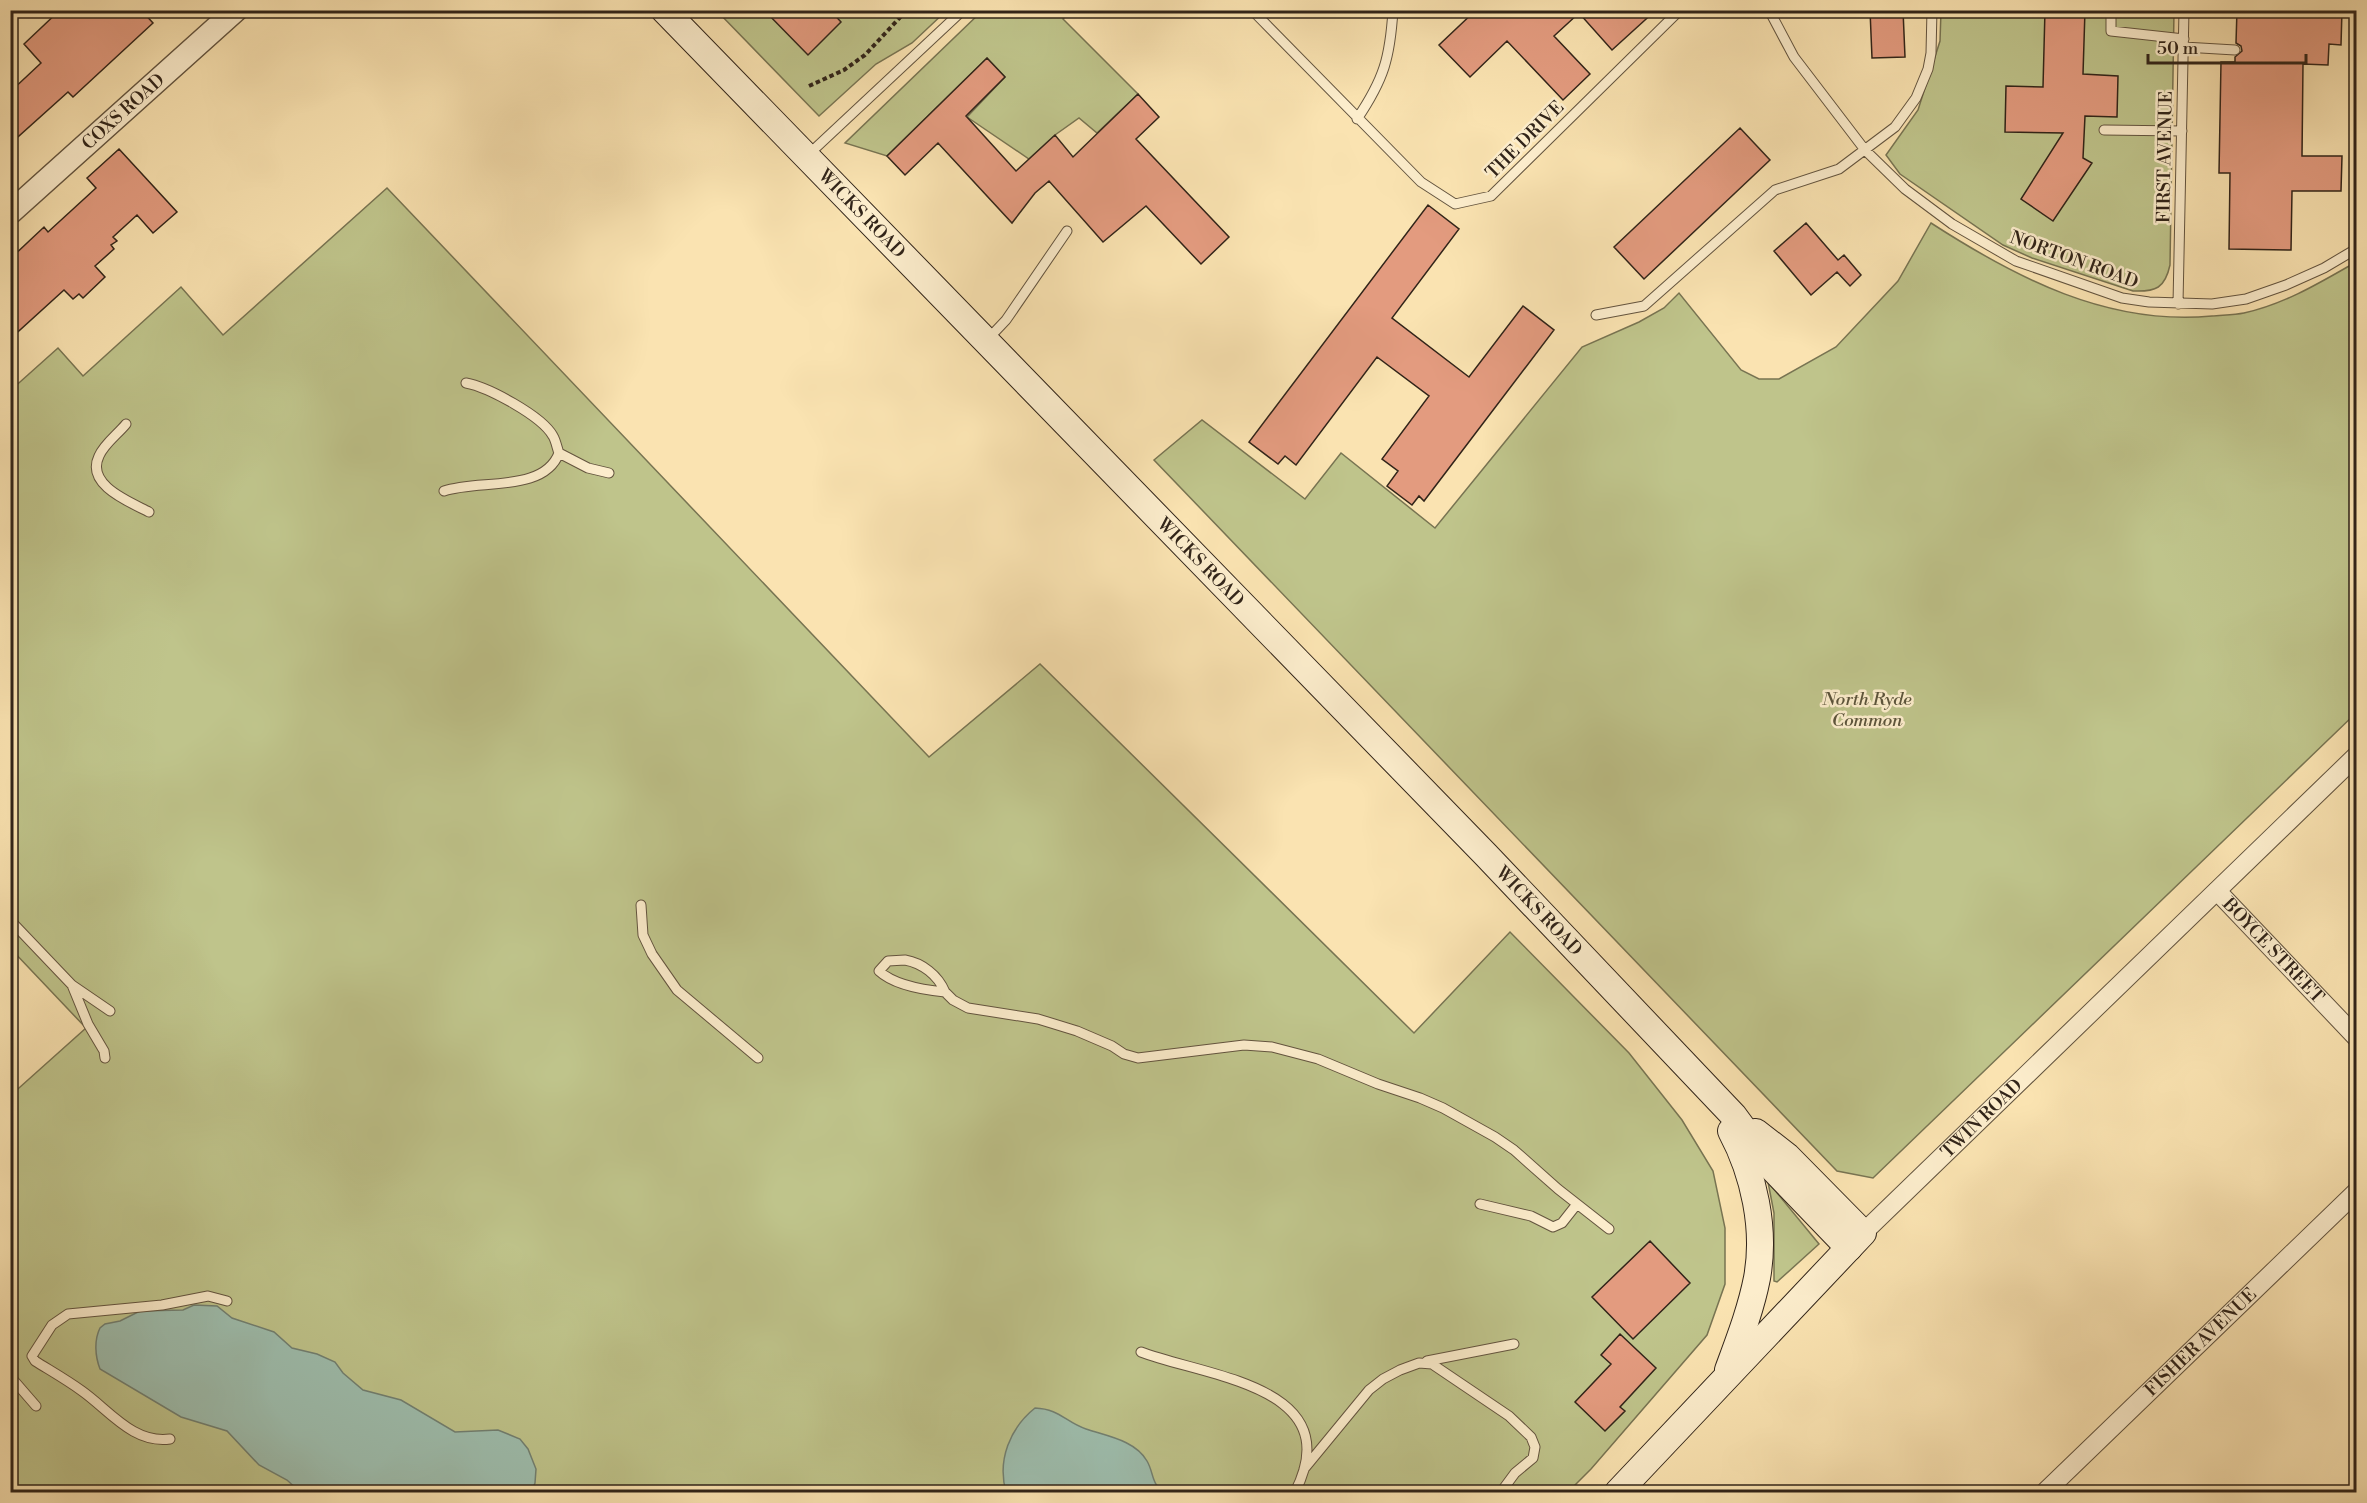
<svg xmlns="http://www.w3.org/2000/svg" width="2367" height="1503" viewBox="0 0 2367 1503" font-family="'Libre Bodoni',serif">
<rect width="100%" height="100%" fill="#fae3b1"/>
<filter id="stains"><feTurbulence type="fractalNoise" baseFrequency=".00333" numOctaves="4"/><feColorMatrix values="0 0 0 0 .2 0 0 0 0 .09 0 0 0 0 .02 0 0 0 .5 -.17"/></filter>
<radialGradient id="worn" r=".72"><stop offset=".6" stop-color="#630" stop-opacity="0"/><stop offset="1" stop-color="#630" stop-opacity=".3"/></radialGradient>
<path fill="#bfc48b" stroke="#787452" stroke-width="1.5" d="M717 11H946L912 43 876 64 819 116Z
M982 11H1070L1063 19 1138 94 1097 133 1079 118 1055 135 1029 159 967 117 1005 77 987 58 887 156 845 143Z
M1941 11H2174L2170 265C2165 288 2156 292 2133 291L2032 258 2003 245 1900 174 1886 155 1918 110 1940 41Z
M387 188 929 757 1040 664 1414 1033 1510 932 1629 1053 1682 1120 1713 1171 1725 1228V1284L1707 1335 1591 1469 1568 1492H11L10 1096 86 1028 11 949V390L58 348 83 376 181 287 223 335Z
M1931 223C2016 278 2108 326 2212 316 2222 315 2234 315 2244 313 2285 304 2321 282 2356 262V713L1873 1178 1837 1171 1154 460 1202 420 1305 499 1341 453 1435 528 1582 347 1639 322 1664 308 1679 293 1741 370 1759 379H1779L1836 347 1898 281Z
M1768 1182 1819 1244 1777 1282 1774 1281V1213Z"/>
<path fill="#9ebeae" stroke="#728072" stroke-width="1.5" d="M194 1305 217 1306 232 1318 274 1332 292 1348 317 1354 335 1362 343 1373 363 1390 401 1400 455 1432 498 1430 520 1439 528 1449 536 1469 535 1483 531 1492H300L287 1480 259 1465 227 1431 181 1417 100 1369C95 1356 94 1340 100 1328L105 1324 120 1321 140 1311 183 1310Z
M1035 1408C1060 1409 1065 1422 1086 1429 1106 1436 1135 1440 1147 1461 1154 1473 1151 1484 1164 1492H1006C997 1460 1010 1428 1035 1408Z"/>
<path fill="#e39b7f" stroke="#312419" stroke-width="1.5" d="M60 10H141L153 23 73 97 68 92 10 144V92L41 63 24 44Z
M764 10H830L841 22 808 55Z
M1476 10H1656L1612 50 1579 13 1554 36 1590 74 1563 100 1507 41 1470 77 1439 45Z
M1870 10H1903L1905 57 1872 58Z
M2045 10H2085L2083 74 2118 76 2117 117 2085 116 2083 158 2092 163 2053 221 2021 199 2063 133 2005 132 2006 86 2043 87Z
M2237 10H2342L2341 45 2329 44 2328 65 2303 64 2302 156H2342L2341 191H2292L2291 250 2229 249 2230 173H2219L2221 62H2235V57L2242 51 2241 46 2236 43Z
M987 58 1005 77 966 116 1016 171 1055 135 1073 157 1138 94 1159 117 1136 139 1229 237 1201 264 1146 206 1103 242 1049 181 1035 193 1012 223 938 143 905 175 887 156Z
M1740 128 1770 160 1644 279 1614 247Z
M119 149 177 212 153 233 137 215 113 237 117 241 111 245 114 249 95 266 105 277 83 298 79 294 73 299 64 290 10 339V259L44 227 48 232 96 188 87 178Z
M1428 205 1459 229 1392 318 1469 377 1523 306 1554 330 1424 501 1419 496 1412 505 1387 486 1398 471 1382 459 1429 396 1377 357 1296 465 1285 456 1278 464 1249 442Z
M1806 223 1838 260 1844 255 1861 275 1850 286 1837 272 1811 295 1774 251Z
M1650 1241 1690 1283 1633 1339 1592 1297Z
M1620 1334 1656 1368 1620 1407 1625 1411 1605 1431 1575 1402 1611 1364 1601 1355Z"/>
<g fill="none" stroke-linecap="round" stroke-linejoin="round">
<g stroke="#63543f" stroke-width="11">
<path id="service" d="M1252 10 1421 182 1455 204 1491 196 1680 10
M1769 10 1794 57 1865 150 1905 189 1952 224 2016 261 2122 298 2149 302 2212 304 2246 299 2286 285 2324 268 2356 249
M2111 10V31L2184 39
M2184 47 2235 50
M1357 119C1384 79 1390 58 1393 10
M2104 130 2182 131
M808 155 963 10
M2178 304 2184 10
M1596 315 1644 306 1775 190 1839 169 1895 127 1916 98 1928 69 1931 53 1932 10
M988 339 1006 320 1067 231
M126 424C118 434 104 444 99 456 85 485 130 502 149 512
M559 453 588 468 609 473
M444 491C479 479 544 493 559 453 557 448 556 441 553 436 542 416 488 387 466 383
M641 905 643 935 652 954 677 990 758 1058
M10 920 72 985 110 1011
M905 960C922 963 938 975 945 992 924 990 894 985 879 971L888 961Z
M72 985 88 1024 104 1051 105 1058
M945 992 953 1000 968 1008 1038 1019 1077 1031 1112 1046 1124 1054 1138 1058 1244 1045 1272 1047 1318 1059 1378 1084 1420 1098 1443 1108 1495 1137 1514 1150 1558 1189 1609 1229
M1480 1204 1531 1216 1553 1227 1562 1223 1577 1204
M1141 1352C1207 1377 1349 1386 1295 1492
M1427 1361 1514 1344
M10 1376 36 1406
M170 1439C133 1444 109 1410 82 1391 67 1380 51 1371 35 1361L32 1356 52 1325 68 1314 162 1305 208 1296 227 1301
M1304 1469 1369 1390 1383 1379 1400 1370 1419 1363 1432 1364 1509 1416 1531 1437 1535 1447 1533 1458 1515 1473 1501 1492"/>
</g>
<g stroke="#63543f" stroke-width="20">
<g id="minor">
<path id="s1" d="M2217 891 2356 1037"/>
<path id="s2" d="M1863 1233 2356 756"/>
<path id="s3" d="M2045 1492 2356 1192"/>
</g>
</g>
<g stroke="#63543f" stroke-width="25">
<g id="tertiary">
<path id="s4" d="M10 213 236 10"/>
</g>
</g>
<g stroke="#312419" stroke-width="28">
<g id="secondary">
<path id="s5" d="M664 10 1486 855 1734 1116 1773 1169 1849 1248"/>
<path d="M1728 1370C1739 1340 1751 1309 1757 1278 1766 1229 1754 1174 1731 1131"/>
<path d="M1618 1492 1863 1233 1787 1156 1756 1132"/>
</g>
</g>
<path stroke="#312419" stroke-width="4" stroke-dasharray="4.5 3" stroke-linecap="butt" d="M809 86 844 70 865 55 907 10"/>
<use href="#service" stroke="#fcedcc" stroke-width="9"/>
<use href="#minor" stroke="#fcedcc" stroke-width="18"/>
<use href="#tertiary" stroke="#fcedcc" stroke-width="22"/>
<use href="#secondary" stroke="#fcedcc" stroke-width="26"/>
</g>
<g text-anchor="middle" dominant-baseline="central" stroke-width="5" stroke-linejoin="round" paint-order="stroke">
<g font-size="18" fill="#312419" stroke="#fcedcc">
<text stroke="none"><textPath href="#s4" startOffset="152">COXS ROAD</textPath></text>
<text transform="translate(1525 140) rotate(-45)">THE DRIVE</text>
<text transform="translate(2165 157) rotate(-89)">FIRST AVENUE</text>
<text stroke="none"><textPath href="#s5" startOffset="284">WICKS ROAD</textPath></text>
<text transform="translate(2074 260) rotate(20)">NORTON ROAD</text>
<text stroke="none"><textPath href="#s5" startOffset="770">WICKS ROAD</textPath></text>
<text stroke="none"><textPath href="#s5" startOffset="1256">WICKS ROAD</textPath></text>
<text stroke="none"><textPath href="#s1" startOffset="82">BOYCE STREET</textPath></text>
<text stroke="none"><textPath href="#s2" startOffset="165">TWIN ROAD</textPath></text>
<text stroke="none"><textPath href="#s3" startOffset="216">FISHER AVENUE</textPath></text>
</g>
<g font-size="18" font-style="italic" fill="#5c543b" stroke="#fcedcc">
<text x="1867" y="699">North Ryde<tspan x="1867" dy="21">Common</tspan></text>
</g>
</g>
<rect width="2367" height="1503" fill="none" stroke="#fae3b1" stroke-width="36"/>
<rect x="12" y="12" width="2343" height="1479" fill="none" stroke="#312419" stroke-width="3"/>
<rect x="18" y="18" width="2331" height="1467" fill="none" stroke="#312419" stroke-width="1.5"/>
<path d="M2148 54v9h158v-9" fill="none" stroke="#312419" stroke-width="3"/>
<text x="2157" y="54" font-size="18" fill="#312419" stroke="#fcedcc" stroke-width="4.5" paint-order="stroke">50 m</text>
<rect width="100%" height="100%" filter="url(#stains)"/>
<rect width="100%" height="100%" fill="url(#worn)"/>
</svg>
